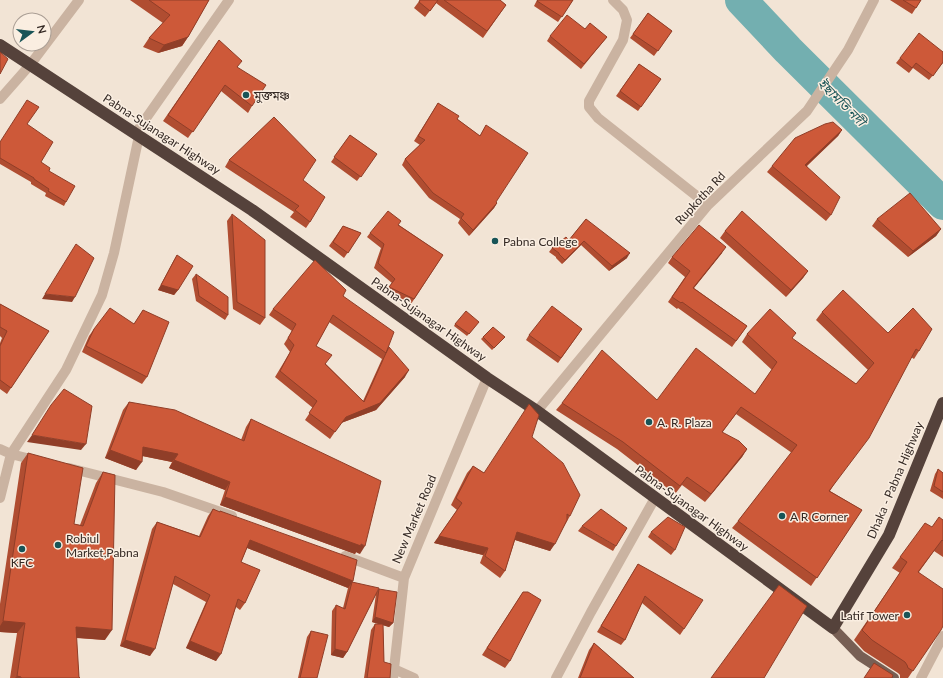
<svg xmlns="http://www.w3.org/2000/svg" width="943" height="678" viewBox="0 0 943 678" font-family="Lato,'Noto Sans Bengali',sans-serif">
<rect width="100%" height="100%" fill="#f2e4d5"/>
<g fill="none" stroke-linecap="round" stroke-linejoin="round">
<path stroke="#73afb0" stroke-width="32" d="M741 0 788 50 943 204"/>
<path stroke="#cab3a1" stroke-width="10" d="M613 0 623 10 627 20 623 40 589 101V107L598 118 708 205
M0 99 30 65 79 0
M135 134 229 0
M537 411 708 205 807 111 848 50 874 0
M0 449 11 454 38 461
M69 468 163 492 232 516
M0 498 11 454 66 370 102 295 114 253 139 136
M345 556 404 578
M394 669 414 678
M393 678 404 578 487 378
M556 678 591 612 655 498
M921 678 943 636"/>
<path stroke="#775f54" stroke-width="10" d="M833 628 860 656 894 678"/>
<path stroke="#55423b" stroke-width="12" d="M0 45 252 210 487 378 537 411 833 628 889 535 943 403"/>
</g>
<path fill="#b04d31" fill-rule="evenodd" d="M130 0H209L188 37 182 46 158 53 143 47 149 38 163 23Z
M420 0H500L506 5 483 38 436 3 425 17 414 8Z
M537 0H573L558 22 534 6Z
M890 0H921L912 14Z
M648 13 672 31 654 56 630 38Z
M585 29 607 37 581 69 547 41 550 36Z
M219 40 237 67 252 106 248 113 221 91 188 138 163 121Z
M900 58 943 63 929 80 913 68 909 73 896 63Z
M639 64 661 79 638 111 616 96Z
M438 103 457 119 480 136 486 125 496 202 497 203 494 208 469 236 458 223 460 219 429 198 402 165 405 159 420 145 414 141Z
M27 124 41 162 49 171 66 202 64 206 45 196 46 193 31 184V182L0 164V142Z
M842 130 838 136 807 166 831 215 826 221 767 172 772 166Z
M350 135 377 154 357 181 331 162Z
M229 160 303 180 310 222 306 228 290 217 294 212 225 167Z
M232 214 265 318 260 325 233 309 227 221Z
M586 219 627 258 609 271 581 245 562 264 556 258V257L549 252 552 248 569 240Z
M877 219 941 229 936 236 908 257 872 226Z
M399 225 443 255 411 304 386 291 392 283 374 268 381 248 367 237 370 233Z
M343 226 361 233 344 258 329 246Z
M725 231 808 271 803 278 786 297 720 238Z
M722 253 694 288 747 326 732 347 678 308 677 309 668 302 685 277 668 263 672 257Z
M177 255 178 290 174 295 158 290 174 260Z
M196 274 228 315 225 320 196 301 192 279Z
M343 296 388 348 405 377 376 410 341 423 330 439 305 420 313 408 275 377 290 352 284 344 292 331 269 315 273 309ZM329 322 382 359 363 401 326 364 316 346Z
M0 304 49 331 7 394 0 389V343L2 338 0 336Z
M913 308 919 351 914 359 911 357 830 491 862 510 811 586 732 528 738 521 792 453 736 414 722 433 747 449 742 457 705 502 682 485 675 494 617 449 556 410 562 403 657 400 755 394 772 370 742 342 747 334 792 339 856 384 868 370 816 320 822 312 888 333Z
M143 310 147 377 142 384 82 352 89 336 94 329 134 324Z
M455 324H477L467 336 454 326Z
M582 329 558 363 526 340 529 335Z
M483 337 503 339 492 350 481 339Z
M129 402 241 440 246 427 251 419 360 554 356 552 355 554 220 505 225 490 169 468 172 462 142 456 136 470 105 458 123 410Z
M532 437 570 516 550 551 515 540 505 571 500 578 480 563 483 555 434 543 457 510 451 505 467 473 473 466 484 473Z
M28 453 74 524 80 525 96 483 103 472 105 640 76 638 79 677 80 678H10L17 633 0 632V604L21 463Z
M938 469 943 473V499L930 491 935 474Z
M213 509 219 512 220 511 353 581 352 582 376 593 379 589 393 623 389 627 383 625 384 662 390 678H364L371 630 375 624H379L372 622 376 594 347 652 343 658 331 655 332 611 336 605 343 608 348 588 247 548 241 562 245 603 240 610 236 607 216 661 186 648 206 602 173 584 150 656 120 646 152 529 157 522 199 536 208 516Z
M943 520V557L934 551 919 572 943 626 908 678H900V675L898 673 864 651 854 640 900 573 892 568 900 557 932 527Z
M582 526 616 546 613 551 578 531Z
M651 532 675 550 671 555 648 537Z
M638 564 684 629 680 635 642 603 625 640 621 645 597 632Z
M523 592 510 661 505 668 482 655Z
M311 631 317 678H298L307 637Z
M594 643 634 678H578L589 650Z"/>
<path fill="#903e28" d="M188 37 182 46 158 53 164 45Z
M842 130 838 136 801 171 805 165Z
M497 203 494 208 469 236 473 230Z
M941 229 936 236 908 257 913 251Z
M584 241 581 245 562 264 565 260Z
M726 247 722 253 689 294 693 288Z
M630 253 627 258 609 271 612 266Z
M808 271 803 278 786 297 791 290Z
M161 285 178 290 174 295 158 290Z
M45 294 75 297 72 302 42 299Z
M409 370 405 377 376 410 341 423 346 417Z
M32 435 86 444 81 450 27 442Z
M143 447 178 454 172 462 138 455Z
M747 449 742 457 705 502 711 494Z
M110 450 142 462 136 470 105 458Z
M174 460 230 482 225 490 169 468Z
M225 497 361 544 365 546 360 554 356 552 355 554 220 505Z
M517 532 555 544 550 551 512 539Z
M439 536 488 548 483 555 434 543Z
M250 540 353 581 348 588 245 547Z
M375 617 393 623 389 627 372 622Z
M3 621 25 623 17 633 0 632V626Z
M76 627 112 630 105 640 68 637Z
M125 640 155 649 150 656 120 646Z
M190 641 221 654 216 661 186 648Z
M335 649 347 652 343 658 331 655Z
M17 676 21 677 20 678H15Z"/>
<path fill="#cd5939" stroke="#903e28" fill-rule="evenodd" d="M149 0H209L188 37 164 45 149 38 170 15Z
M420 0H438L430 11 419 2Z
M444 0H500L506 5 487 31Z
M538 0H573L562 17 537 1Z
M903 0H921L916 8Z
M648 13 672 31 658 51 633 34Z
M567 15 585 29 590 23 607 37 584 64 550 36Z
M919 33 943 52V62L933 76 916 63 912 68 900 58Z
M219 40 242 61 237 67 266 85 252 106 225 85 193 132 168 115Z
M0 52 8 59 0 74Z
M639 64 661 79 641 107 620 91Z
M27 100 39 107 27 124 53 142 41 162 50 168 49 171 75 186 66 202 48 191 49 189 34 179V178L0 158V142Z
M438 103 459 116 457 119 480 136 486 125 528 153 496 202 497 203 473 230 461 218 464 214 433 193 405 159 425 140 418 136Z
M274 117 316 160 303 180 325 197 310 222 295 210 299 206 229 160Z
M833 122 842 130 805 165 840 197 831 215 772 166 795 138 825 124Z
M350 135 377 154 361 177 334 157Z
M910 193 941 229 913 251 877 219Z
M388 211 401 221 398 225 443 255 414 299 389 287 395 279 378 263 384 244 370 233Z
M742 211 808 271 791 290 725 231Z
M232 214 265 240V318L237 302Z
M586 219 630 253 612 266 584 241 565 260 559 254V253L552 248 566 237 569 240Z
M699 225 726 247 693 288 747 326 736 341 682 302 681 303 672 297 690 271 672 257Z
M343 226 361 233 348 253 333 242Z
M76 244 94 258 75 297 45 294Z
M177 255 193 266 178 290 161 285Z
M315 260 346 290 343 296 394 332 386 353 389 347 409 370 380 403 346 417 335 432 309 413 317 401 280 371 294 345 288 338 296 324 273 309ZM333 315 386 353 364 402 325 364 332 355 316 346Z
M196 274 228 297V315L199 296Z
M843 290 888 333 913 308 932 329 919 351 916 349 869 438 829 491 862 510 817 578 738 521 797 445 741 407 722 432 739 441 747 449 711 494 687 477 680 486 623 442 562 403 602 350 657 400 696 348 755 394 777 362 747 334 770 309 796 333 792 338 856 384 874 363 822 312Z
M0 304 49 331 11 388 0 380V346L7 331 0 327Z
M552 306 582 329 561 358 529 335Z
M110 308 134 324 143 310 169 322 147 377 86 346 94 329Z
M466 311 479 322 469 334 455 324Z
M493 327 505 337 494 348 483 337Z
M64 389 92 406 86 444 32 435 51 405Z
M129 402 175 410 244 441 251 419 381 481 365 546 361 544V546L225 497 230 482 174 460 178 454 143 447 142 462 110 450Z
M529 404 531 406 539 415 532 437 563 463 580 495 570 516 567 514V520L555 544 517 532 505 571 485 556 488 548 439 536 462 503 456 498 473 466 484 473Z
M28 453 83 468 74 524 83 526 103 472 115 475 112 630 76 627 79 677 80 678H21V677L17 676 25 623 3 621Z
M938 469 943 473V492L934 486Z
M213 509 220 512V511L357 560 353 581 250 540 241 562 260 570 245 603 238 599 221 654 190 641 210 595 175 576 155 649 125 640 157 522 200 537Z
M601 509 627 528 616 546 582 526Z
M668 517 685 527 675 550 651 532Z
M939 517 943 520V541L942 540 918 572 943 589V626L941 630 913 671 908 668 907 665 905 662 872 640 862 630 907 562 900 557 925 523 932 527Z
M638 564 703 600 684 629 645 596 625 640 601 626Z
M352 582 379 588 347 652 335 649 336 605 345 609Z
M779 585 807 606 764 678H711Z
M379 589 397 592 393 623 375 617Z
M523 592H528L541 600 510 661 487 648Z
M375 624H383L384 662 391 664 390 678H367Z
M311 631 328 635 317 678H300Z
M594 643 634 678H580Z
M874 663 893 675 892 678H864Z"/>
<g fill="#185457" stroke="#faeee1" stroke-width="1.5">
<circle cx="246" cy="95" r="4"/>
<circle cx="495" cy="241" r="4"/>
<circle cx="649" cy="422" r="4"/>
<circle cx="782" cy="516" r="4"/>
<circle cx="58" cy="545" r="4"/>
<circle cx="22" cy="549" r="4"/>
<circle cx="907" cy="615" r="4"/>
</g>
<g text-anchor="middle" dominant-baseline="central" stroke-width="3" stroke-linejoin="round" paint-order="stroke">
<g font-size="12" fill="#342924" stroke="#faeee1" text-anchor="start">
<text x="254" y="95">মুক্তমঞ্চ</text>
<text x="503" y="241">Pabna College</text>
<text x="657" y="422">A. R. Plaza</text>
<text x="790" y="516">A R Corner</text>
<text x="66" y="538">Robiul<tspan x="66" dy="14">Market,Pabna</tspan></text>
<text x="22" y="562" text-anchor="middle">KFC</text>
<text x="899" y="615" text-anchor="end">Latif Tower</text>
</g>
<g font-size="12" fill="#342924" stroke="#faeee1">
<text transform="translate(162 134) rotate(33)">Pabna-Sujanagar Highway</text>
<text transform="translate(700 198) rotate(-47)">Rupkotha Rd</text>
<text transform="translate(429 319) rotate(35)">Pabna-Sujanagar Highway</text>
<text transform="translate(895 480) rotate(-67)">Dhaka - Pabna Highway</text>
<text transform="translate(692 508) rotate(36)">Pabna-Sujanagar Highway</text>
<text transform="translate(414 519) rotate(-67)">New Market Road</text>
</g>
<g font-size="13" font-style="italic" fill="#185457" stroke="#faeee1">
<text transform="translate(842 102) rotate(45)">ইছামতি নদী</text>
</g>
</g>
<g transform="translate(32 32) rotate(75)"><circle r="19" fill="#faeee1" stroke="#ab9f95"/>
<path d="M0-3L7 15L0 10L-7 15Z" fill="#185457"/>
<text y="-6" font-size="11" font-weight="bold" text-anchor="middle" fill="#342924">N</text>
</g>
</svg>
